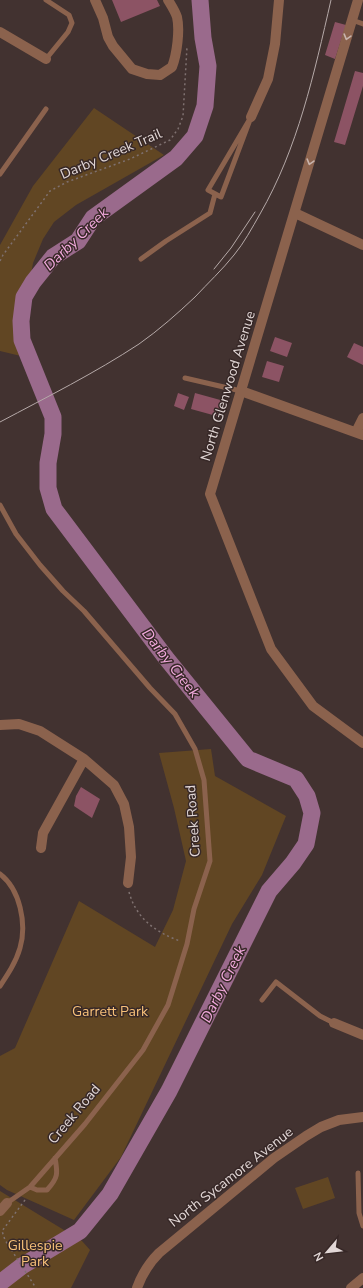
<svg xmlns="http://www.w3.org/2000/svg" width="363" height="1288" viewBox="0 0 363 1288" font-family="'Nunito Sans',sans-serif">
<rect width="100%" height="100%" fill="#423230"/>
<path fill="#614623" d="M94 108 164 155 76 205 54 222 43 239 33 263 25 310 29 332V358L0 351V245L33 186Z
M211 749 215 776 286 816 262 875 232 924 121 1157 74 1220 7 1190 0 1185V1056L15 1048 79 901 155 947 173 910 186 861 174 808 159 753Z
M328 1177 335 1198 303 1209 295 1188Z
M0 1191 82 1241 90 1250 71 1288H0Z"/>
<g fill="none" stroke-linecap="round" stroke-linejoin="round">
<path stroke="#9a6a8c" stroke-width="17" d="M0 1283 22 1266 80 1231 110 1194 169 1091 269 891 293 863 306 844 312 813 307 796 296 779 248 759 166 658 54 509 48 488V463L53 434V417L22 340 21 321 24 297 33 282 53 257 78 241 93 218 176 158 195 136 205 106 208 66 203 38 200 0"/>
</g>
<path fill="#8c5364" d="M112 0H157L160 6 121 22Z
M335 22 346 25 335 59 325 55Z
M355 71 363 73V86L345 145 334 142Z
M275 337 292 343 287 357 270 351Z
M354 343 363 347V365L347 357Z
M267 361 284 366 279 382 262 377Z
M178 393 189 397 184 410 174 406Z
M195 393 224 401 220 417 191 409Z
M81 787 100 799 92 818 74 806 76 796Z"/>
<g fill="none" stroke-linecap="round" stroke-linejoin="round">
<path stroke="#7f7170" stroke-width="1.5" stroke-dasharray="2 3" stroke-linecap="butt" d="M0 261 3 255 50 191 67 182 130 159 170 140 178 129 183 116 187 47
M129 892C136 918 155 932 180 941
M25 1200 2 1231 5 1240 36 1288"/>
<path stroke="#8b624d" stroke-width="5" d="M352 20 363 24
M46 59 68 32 72 23 69 15 46 0
M251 117 221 197 208 190Z
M0 174 46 109
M141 259 166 241 210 213 215 194
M185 378 241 391
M0 505 16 534 40 565 63 591 84 611 150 688 175 714 195 749 204 780 210 861 194 909 187 944 168 1005 143 1050 85 1124 30 1187 7 1203
M0 874C20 889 27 924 20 948 16 962 8 974 0 986
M262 1000 276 982 320 1016 334 1023
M358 1173 359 1213 363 1226
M30 1187 37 1190H47C58 1178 58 1174 55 1158"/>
<path stroke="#8b624d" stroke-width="10" d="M95 0 103 18 108 37 113 46 132 69 147 74 160 75 172 67C177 54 180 30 177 17 175 11 171 5 168 0
M358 0 210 494 271 649 313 706 363 743
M0 32 46 59
M251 117 268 79 275 44 279 0
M295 213 363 245
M241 391 363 435
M356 432 363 418
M0 725 19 724 40 731 84 759 114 785 124 804 129 827 131 857 128 883
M41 848 43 833 84 759
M334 1023 363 1035
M0 1211 7 1203
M137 1288C142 1274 148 1264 159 1253L274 1158 306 1136 321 1127 339 1120 363 1117
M351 1288 363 1278"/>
<path stroke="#b5a9a8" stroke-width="1" d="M214 269 231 248 255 212
M0 422C47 397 95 373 139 344 159 330 178 313 195 297 208 283 222 270 234 255 244 243 252 228 260 214 298 148 314 74 331 0"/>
</g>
<defs><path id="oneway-chevron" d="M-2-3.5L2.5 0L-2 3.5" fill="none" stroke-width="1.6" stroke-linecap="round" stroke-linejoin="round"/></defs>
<g stroke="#c8b4ad">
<use href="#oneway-chevron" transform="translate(347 37) rotate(106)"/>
<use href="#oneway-chevron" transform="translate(310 162) rotate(106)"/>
</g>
<g text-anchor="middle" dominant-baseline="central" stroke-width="3" stroke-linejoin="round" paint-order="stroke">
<g font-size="14" fill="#e2d7d6" stroke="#372827">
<text transform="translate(111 154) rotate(-23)">Darby Creek Trail</text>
<text transform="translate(228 386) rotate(-73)">North Glenwood Avenue</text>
<text transform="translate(193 821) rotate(-94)">Creek Road</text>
<text transform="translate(74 1114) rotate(-50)">Creek Road</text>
<text transform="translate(231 1177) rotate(-38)">North Sycamore Avenue</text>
</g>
<g font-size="14" fill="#f7c079" stroke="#372827">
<text x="110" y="1011">Garrett Park</text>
<text x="35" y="1245">Gillespie<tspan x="35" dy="16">Park</tspan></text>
</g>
<g font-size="15" font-style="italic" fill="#f3aade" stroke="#372827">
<text transform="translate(76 239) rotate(-44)">Darby Creek</text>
<text transform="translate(171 663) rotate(52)">Darby Creek</text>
<text transform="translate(223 984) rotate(-64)">Darby Creek</text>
</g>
</g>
<g transform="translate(327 1252) rotate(242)" stroke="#372827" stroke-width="3" paint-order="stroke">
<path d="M0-3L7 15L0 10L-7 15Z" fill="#e2d7d6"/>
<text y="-6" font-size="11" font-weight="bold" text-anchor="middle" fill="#e2d7d6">N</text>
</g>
</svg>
